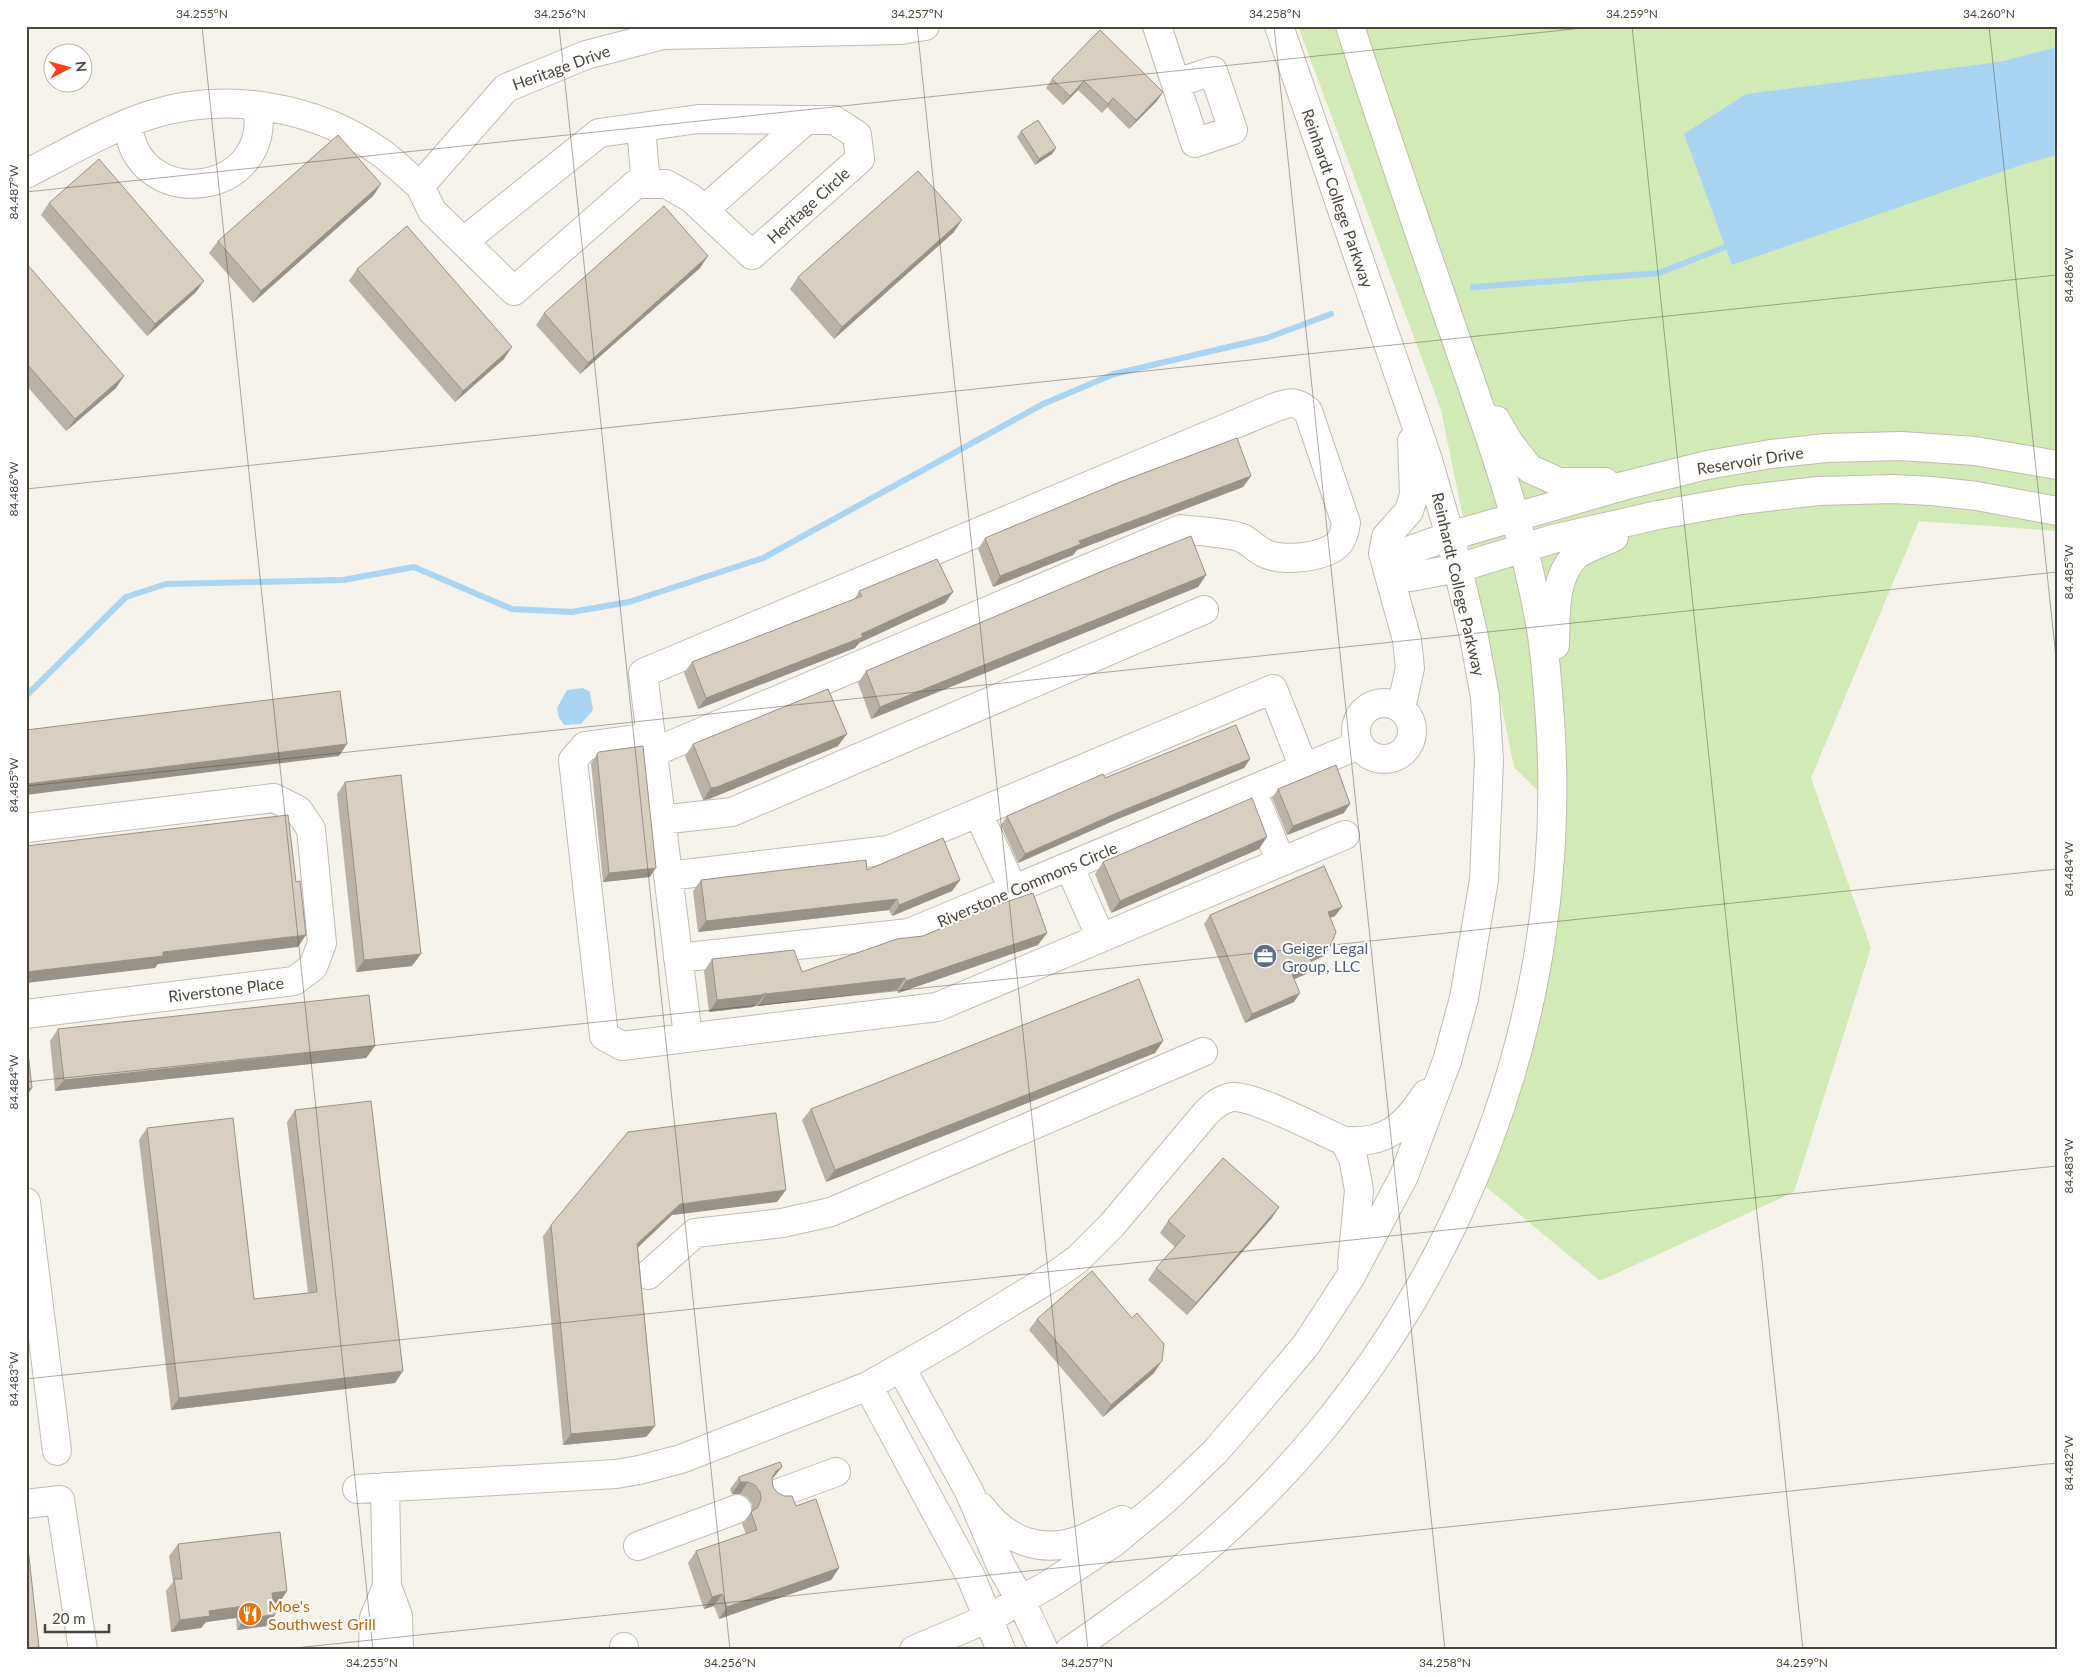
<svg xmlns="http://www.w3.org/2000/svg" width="2083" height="1676" viewBox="0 0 2083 1676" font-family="Lato,sans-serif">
<rect width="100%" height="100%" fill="#f6f3ec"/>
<path fill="#d2eab5" d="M1298 26H2057V531L1919 521 1811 778 1871 948 1794 1192 1600 1281 1473 1176 1539 975 1555 808 1514 767 1441 410Z"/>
<path fill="#a9d4f2" d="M2057 47V155L2021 165 1732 265 1684 134 1746 94 2000 62Z
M583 688 590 692 593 710 581 724 564 725 559 718 557 708 567 690Z"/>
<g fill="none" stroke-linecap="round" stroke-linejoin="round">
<path stroke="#a9d4f2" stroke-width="6" d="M1473 287 1659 273 1733 244
M26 696 126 597 166 584 343 580 414 567 512 609 572 612 629 602 763 558 1043 404 1114 374 1267 338 1331 314"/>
<g stroke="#c2bbae" stroke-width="30">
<path id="minor" d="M1157 26 1195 143 1233 130 1213 71 1176 83
M128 123C135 215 275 197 257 106
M641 128 646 184
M26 174C67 153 107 129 150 115 226 91 315 106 380 152 394 162 407 175 420 186
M704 210 806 120
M464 241 599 133 698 119 806 120H834L857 135 860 159 752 255 691 198 666 184H636L514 291 432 211 420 186 506 88 586 55 663 35 901 30 925 26
M1496 420 1510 444 1530 469 1559 482H1605
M2057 465 1975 451 1901 446 1826 448 1771 454 1707 465 1623 486 1450 536 1405 552 1390 571 1411 577 1458 568 1553 539 1658 515 1741 500 1818 491 1893 489 1931 491 1977 496 2057 511
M1555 645C1556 616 1553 579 1575 556 1583 549 1604 542 1614 537
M1356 731a28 28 0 1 1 56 0a28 28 0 1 1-56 0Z
M1401 708 1410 668 1407 640 1383 553 1386 537 1409 511 1414 495 1412 441
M650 737 585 746 573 760 604 1036 622 1046 937 1007 1345 835
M652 753 1181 529C1195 531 1230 533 1242 538 1250 542 1256 549 1264 553 1281 562 1324 558 1338 544 1343 539 1345 530 1346 523L1308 411C1296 401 1291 402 1276 407L643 673C657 794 672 915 688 1036
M1252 790 1281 862
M978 813 1013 889
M660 820 732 812 1204 610
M26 828 274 798 298 810 311 829 322 943 313 967 294 981 26 1014
M1069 866 1101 938
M668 876 889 850 1273 689 1304 768
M678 958 909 933 1359 745
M1344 1141 1353 1158 1359 1190 1352 1264
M26 1202 57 1451
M648 1275 695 1233 782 1223 831 1212 1203 1052
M901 1368 969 1491 1001 1566 1021 1601 1044 1650
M868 1386 971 1577 1001 1650
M385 1487 387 1586 398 1616 399 1650
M357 1489 616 1474 639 1470 681 1459 868 1386 947 1341 1057 1274 1078 1259 1112 1225 1206 1113C1214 1105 1221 1099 1232 1097 1254 1095 1320 1131 1344 1141 1385 1144 1404 1128 1426 1094
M779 1493 836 1472
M26 1504 60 1500 83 1650
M981 1507C1006 1541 1042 1555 1083 1539 1096 1533 1109 1526 1122 1520
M638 1546 737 1509
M624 1647V1650
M373 1650 374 1618 387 1586
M914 1650 989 1618 1048 1585 1113 1543 1166 1499 1215 1452 1252 1409 1306 1345 1351 1276 1404 1176 1447 1061 1464 998 1484 880 1489 760 1485 697 1473 632 1450 536 1427 457 1279 26
M1070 1650C1091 1637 1110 1622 1130 1608 1414 1407 1574 1067 1550 720 1548 690 1546 659 1541 629 1524 529 1489 434 1456 339 1420 235 1384 131 1350 26"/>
</g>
<use href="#minor" stroke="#fff" stroke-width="28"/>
</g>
<path fill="#bab2a6" d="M1100 30 1157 101 1129 129 1107 107 1102 113 1078 90 1063 105 1046 88 1052 79Z
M1021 131 1056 148 1052 154 1035 165 1017 137Z
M381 184 373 196 253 303 209 253 218 241Z
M49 203 196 292 147 336 41 215Z
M954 232 834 339 790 289 798 277Z
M26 263 116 388 66 431 26 385Z
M700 268 580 374 536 325 544 313Z
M357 269 504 359 455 402 349 281Z
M1251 476 1243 487 1077 550 1073 555 993 587 978 549 985 538Z
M1206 575 1198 587 871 719 858 683 866 671Z
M859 591 953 592 945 603 859 643 855 648 698 709 684 673 692 662 854 600Z
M693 744 838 746 709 799 703 800 685 756Z
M597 754 650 877 603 882 591 763Z
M1250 759 1244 768 1113 821 1018 863 1001 825 1007 816 1105 778Z
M345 782 412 966 356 972 337 794Z
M1278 789 1344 813 1287 835 1272 798Z
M1259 849 1111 913 1095 874 1103 862Z
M867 870 960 880 952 891 892 916 889 910 698 932 693 891 701 880Z
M1210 915 1335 916 1330 918V947L1324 956 1311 962 1306 974 1294 979V1002L1245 1023 1204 924Z
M1038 945 898 993 897 990 758 1006 757 1004 753 1007 709 1012 704 971 712 959 802 972Z
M58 1029 375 1046 366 1058 55 1091 50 1041Z
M1163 1041 1155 1053 826 1182 802 1120 811 1109Z
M295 1110 395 1383 171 1410 139 1140 147 1128 254 1299 308 1293 287 1122Z
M777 1202 672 1215 638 1247 655 1426 646 1437 563 1445 543 1236 551 1225Z
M1279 1207 1271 1219 1187 1315 1148 1280 1156 1268 1175 1247 1160 1233 1168 1221Z
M1132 1318 1154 1373 1103 1417 1029 1330 1037 1319Z
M739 1477 773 1478 772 1479 773 1487 778 1493 796 1506 839 1568 831 1580 719 1619 714 1606 704 1609 688 1563 696 1551 746 1534 742 1524 751 1512 752 1510V1504L747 1497 740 1494H732L730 1489Z
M178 1544 287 1591 279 1603H273L275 1615 266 1626 237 1630 236 1618 206 1622 201 1628 171 1632 166 1591 173 1582 169 1556Z"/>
<path fill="#979187" d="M1084 81 1078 90 1063 105 1070 96Z
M1163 92 1157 101 1129 129 1136 120Z
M1113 98 1107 107 1102 113 1108 104Z
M1056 148 1052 154 1035 165 1039 159Z
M381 184 373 196 253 303 261 291Z
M962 220 954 232 834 339 842 327Z
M708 256 700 268 580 374 588 363Z
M204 281 196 292 147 336 155 324Z
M512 347 504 359 455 402 463 391Z
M124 376 116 388 66 431 75 419Z
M1251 476 1243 487 1077 550 1073 555 993 587 1000 576 1079 541Z
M1206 575 1198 587 871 719 880 707Z
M953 592 945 603 859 643 855 648 698 709 706 698 861 634Z
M847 734 838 746 709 799 703 800 711 788Z
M347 744 339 756 26 795V784Z
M1250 759 1244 768 1113 821 1018 863 1025 854 1119 812Z
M1350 804 1344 813 1287 835 1293 826Z
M1267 837 1259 849 1111 913 1120 901Z
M656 868 650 877 603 882 609 873Z
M960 880 952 891 892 916 899 905Z
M897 899 889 910 698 932 706 921Z
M1342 907 1335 916 1322 921 1328 912Z
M1047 933 1038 945 898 993 906 981Z
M306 935 298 947 158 964 155 968 26 983V972L163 952Z
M1330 947 1324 956 1303 965 1309 956Z
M421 954 412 966 356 972 364 960Z
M1313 965 1306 974 1286 983 1292 974Z
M905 978 897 990 758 1006 766 994Z
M766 993 757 1004 753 1007 709 1012 717 1000Z
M1300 993 1294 1002 1245 1023 1252 1014Z
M1163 1041 1155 1053 826 1182 835 1170Z
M375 1046 366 1058 55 1091 64 1080Z
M32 1088 26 1097V1089Z
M786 1190 777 1202 672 1215 629 1256 637 1244 680 1204Z
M1279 1207 1271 1219 1187 1315 1196 1303Z
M1162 1361 1154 1373 1103 1417 1111 1405Z
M403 1371 395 1383 171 1410 179 1398Z
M655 1426 646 1437 563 1445 571 1434Z
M782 1467 773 1478 767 1483 776 1471Z
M740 1482H748L740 1494H732Z
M839 1568 831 1580 719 1619 727 1607Z
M287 1591 279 1603 263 1604 272 1593Z
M722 1594 714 1606 704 1609 712 1597Z
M244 1606 236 1618 206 1622 201 1628 171 1632 180 1620 209 1611Z
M275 1615 266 1626 237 1630 245 1618Z
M39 1647 37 1650H26V1649Z"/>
<path fill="#d8cfc1" stroke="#979187" d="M1100 30 1163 92 1136 120 1113 98 1108 104 1084 81 1070 96 1052 79Z
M1038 120 1056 148 1039 159 1021 131Z
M338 135 381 184 261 291 218 241Z
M99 159 204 281 155 324 49 203Z
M918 171 962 220 842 327 798 277Z
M664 206 708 256 588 363 544 313Z
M407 226 512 347 463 391 357 269Z
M26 263 124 376 75 419 26 363Z
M1237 438 1251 476 1079 541 1081 544 1000 576 985 538 1120 482Z
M1191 536 1206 575 880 707 866 671 1105 570Z
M937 559 953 592 861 634 863 637 706 698 692 662 862 596 859 591Z
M828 689 847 734 717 787 711 788 693 744Z
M340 691 347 744 26 784V730Z
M1236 725 1250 759 1119 812 1025 854 1007 816 1103 774 1105 778Z
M643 746 656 868 609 873 597 754 599 752Z
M1336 765 1350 804 1293 826 1278 789Z
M401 775 421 954 364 960 345 782Z
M1252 798 1267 837 1120 901 1103 862Z
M288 815 296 882 300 881 306 935 163 952V956L26 972V846Z
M943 838 960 880 899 905 897 899 706 921 701 880 866 860 867 870Z
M1324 866 1342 907 1328 912 1336 932 1330 947 1309 956 1313 965 1292 974 1300 993 1252 1014 1210 915Z
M1033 893 1047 933 906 981 905 978 766 994V993L761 995 717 1000 712 959 794 950 802 972 897 939 923 936 997 905Z
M1139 979 1163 1041 835 1170 811 1109Z
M369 995 375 1046 64 1080 58 1029Z
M26 1036 32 1088 26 1089Z
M371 1101 403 1371 179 1398 147 1128 233 1118 254 1299 317 1292 295 1110Z
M776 1113 786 1190 680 1204 637 1244 655 1426 571 1434 551 1225 628 1132Z
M1223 1158 1279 1207 1196 1303 1156 1268 1185 1236 1168 1221Z
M1092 1271 1132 1318 1137 1313 1164 1344 1162 1361 1111 1405 1037 1319Z
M780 1462 782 1467 776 1471 772 1478 773 1487 778 1493 784 1496H792L796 1506 816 1499 839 1568 727 1607 722 1594 712 1597 696 1551 757 1530 751 1512 758 1507 761 1499 760 1492 755 1485 748 1482H740L739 1477Z
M280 1532 287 1591 272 1593 275 1615 245 1618 244 1606 209 1611 210 1616 180 1620 174 1579H182L178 1544Z
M26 1548H28L39 1647 26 1649Z"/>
<path fill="none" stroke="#4b4439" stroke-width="1" stroke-opacity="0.45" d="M202 26 373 1650M559 26 730 1650M917 26 1088 1650M1274 26 1445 1650M1632 26 1803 1650M1989 26 2057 667M26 192 1602 26M26 489 2057 275M26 786 2057 572M26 1082 2057 869M26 1379 2057 1166M276 1650 2057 1463"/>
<defs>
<g id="office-disc" transform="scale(1.25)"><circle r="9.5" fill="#5c6f8a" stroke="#fff"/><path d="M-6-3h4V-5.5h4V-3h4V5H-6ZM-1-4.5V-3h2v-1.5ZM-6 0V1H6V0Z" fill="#fff"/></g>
<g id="restaurant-disc" transform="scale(1.25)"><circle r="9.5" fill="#e8710a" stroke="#fff"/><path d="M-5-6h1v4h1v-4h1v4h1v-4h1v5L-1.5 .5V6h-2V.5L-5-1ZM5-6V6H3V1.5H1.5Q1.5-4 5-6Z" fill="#fff"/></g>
</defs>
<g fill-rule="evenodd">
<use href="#office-disc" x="1265" y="956"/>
<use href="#restaurant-disc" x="250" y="1614"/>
</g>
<g text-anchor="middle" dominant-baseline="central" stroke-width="4" stroke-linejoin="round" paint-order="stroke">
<g font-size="16" fill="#4b4439" stroke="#fff">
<text transform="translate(561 67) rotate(-20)">Heritage Drive</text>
<text transform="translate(1338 198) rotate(71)">Reinhardt College Parkway</text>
<text transform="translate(808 205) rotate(-42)">Heritage Circle</text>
<text transform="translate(1750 460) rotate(-9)">Reservoir Drive</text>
<text transform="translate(1459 584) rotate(77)">Reinhardt College Parkway</text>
<text transform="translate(1027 884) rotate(-23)">Riverstone Commons Circle</text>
<text transform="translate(226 989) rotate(-7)">Riverstone Place</text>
</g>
<g font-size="16" fill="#4e5e75" stroke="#fff" text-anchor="start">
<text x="1282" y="947">Geiger Legal<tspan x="1282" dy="18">Group, LLC</tspan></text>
</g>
<g font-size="16" fill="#c56008" stroke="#fff" text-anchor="start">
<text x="268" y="1605">Moe's<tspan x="268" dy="18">Southwest Grill</tspan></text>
</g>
</g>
<rect width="2083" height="1676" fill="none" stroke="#ffffff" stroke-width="55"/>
<g transform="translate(68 68) rotate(84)"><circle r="24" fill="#ffffff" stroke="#b7b4b0"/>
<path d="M0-4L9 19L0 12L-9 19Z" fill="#fc3f1d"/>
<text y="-8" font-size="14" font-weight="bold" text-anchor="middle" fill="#4b4439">N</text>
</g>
<path d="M45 1624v8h64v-8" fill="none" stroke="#4b4439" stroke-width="2.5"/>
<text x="52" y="1624" font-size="15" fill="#4b4439" stroke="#ffffff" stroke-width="4" paint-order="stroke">20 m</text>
<rect x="28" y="28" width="2028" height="1620" fill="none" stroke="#4b4439" stroke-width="2"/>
<g font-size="12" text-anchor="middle" fill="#4b4439">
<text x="202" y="18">34.255°N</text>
<text x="560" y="18">34.256°N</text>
<text x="917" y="18">34.257°N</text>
<text x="1275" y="18">34.258°N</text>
<text x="1632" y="18">34.259°N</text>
<text x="1989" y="18">34.260°N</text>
<text transform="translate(14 192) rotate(-90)" y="4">84.487°W</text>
<text transform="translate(2069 275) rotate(-90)" y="4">84.486°W</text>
<text transform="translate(14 489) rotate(-90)" y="4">84.486°W</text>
<text transform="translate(2069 572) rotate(-90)" y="4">84.485°W</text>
<text transform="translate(14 785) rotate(-90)" y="4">84.485°W</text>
<text transform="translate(2069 869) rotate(-90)" y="4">84.484°W</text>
<text transform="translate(14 1082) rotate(-90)" y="4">84.484°W</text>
<text transform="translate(2069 1166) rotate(-90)" y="4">84.483°W</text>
<text transform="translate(14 1379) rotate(-90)" y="4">84.483°W</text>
<text transform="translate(2069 1463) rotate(-90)" y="4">84.482°W</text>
<text x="372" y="1667">34.255°N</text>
<text x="730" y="1667">34.256°N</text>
<text x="1087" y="1667">34.257°N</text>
<text x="1445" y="1667">34.258°N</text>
<text x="1802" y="1667">34.259°N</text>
</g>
</svg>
